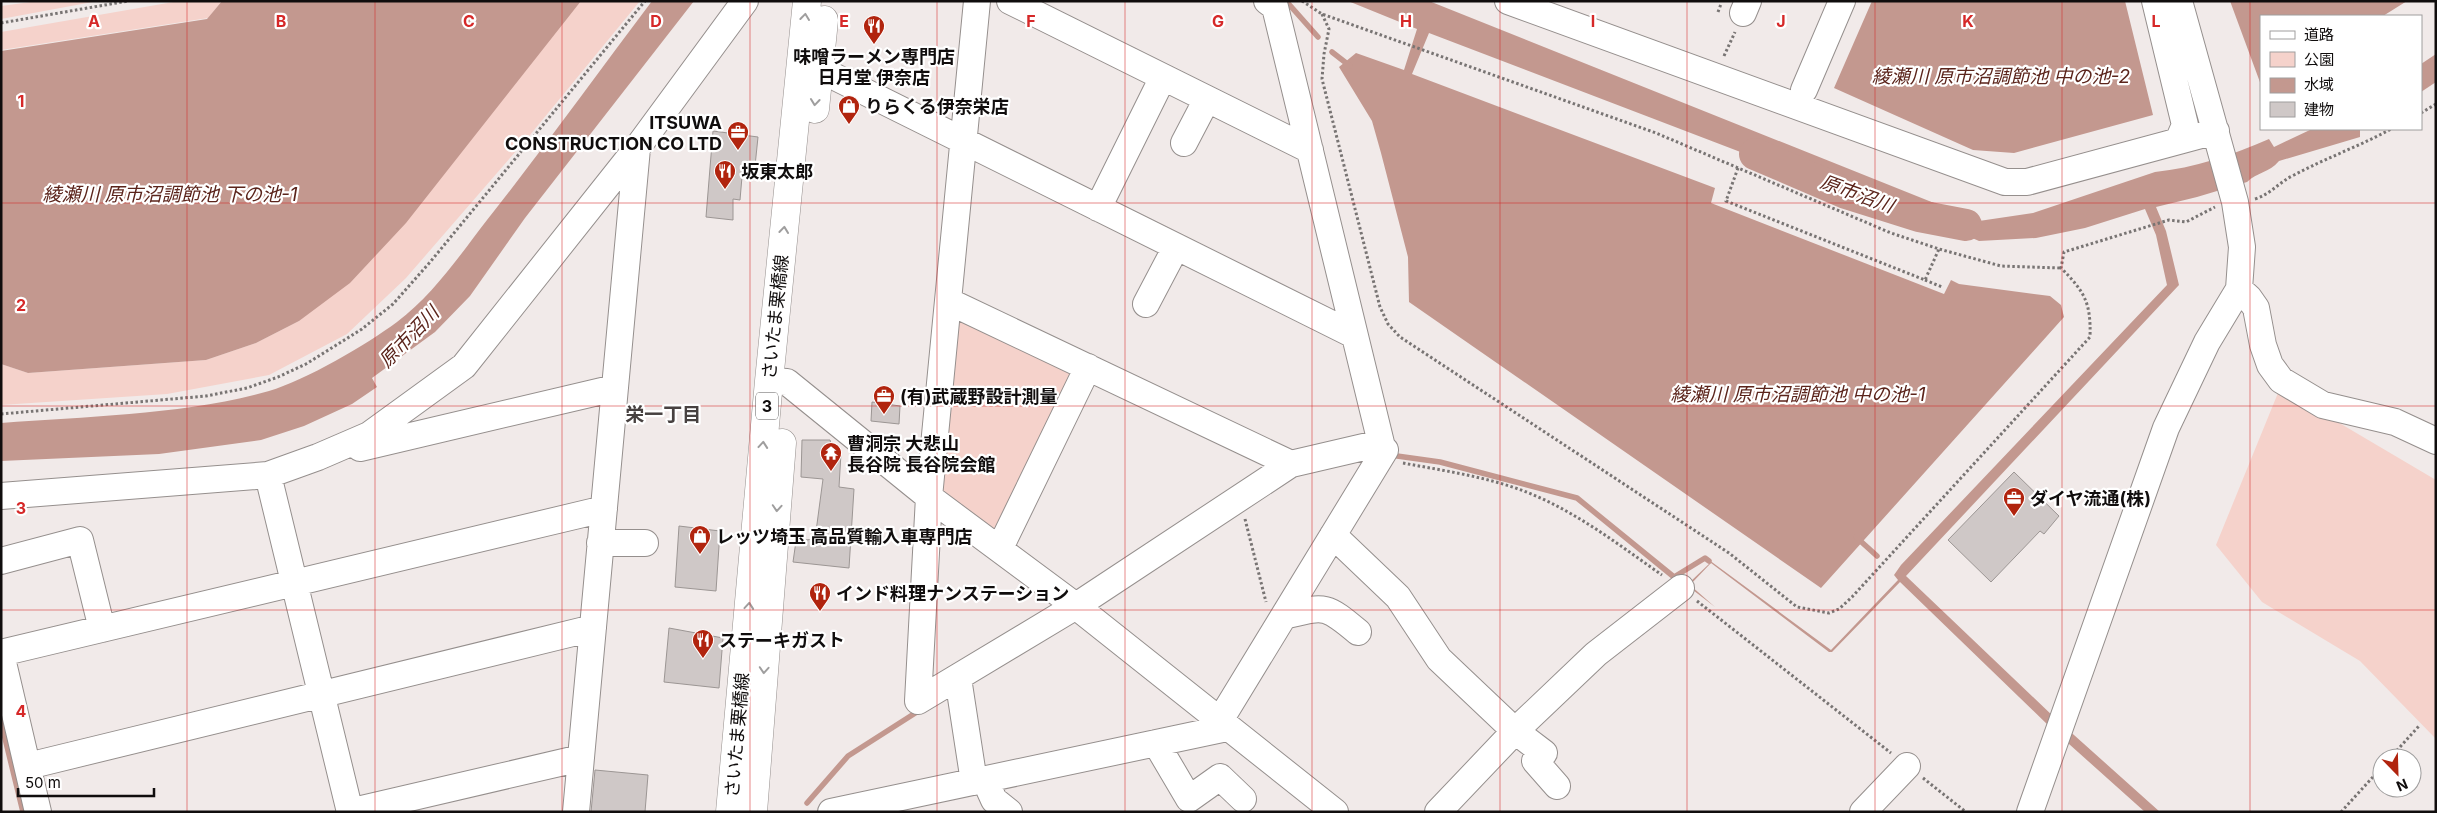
<svg xmlns="http://www.w3.org/2000/svg" width="2437" height="813" viewBox="0 0 2437 813" font-family="Inter,'Noto Sans JP',sans-serif">
<rect width="100%" height="100%" fill="#f1eae9"/>
<path fill="#f5d2cb" d="M38 1H98L1 19V6Z
M179 1H222L208 18 1 50V32Z
M581 1H640L530 135 406 278 347 334 269 375 167 394 1 405V364L28 373 206 360 256 343 299 321Z
M959 312 1078 369 996 532 938 493Z
M2280 388 2436 480V739L2360 661 2262 602 2216 545Z"/>
<path fill="#c3988f" d="M222 1H581L406 223 350 283 299 321 256 343 206 360 28 373 1 364V51L207 19Z
M652 1H694L525 218 470 296 435 332 372 378 377 387 352 404 304 426 261 440 159 454 1 461V423C90 416 183 415 269 391 306 380 366 345 397 322 433 295 460 255 487 220 544 148 597 74 652 1Z
M1348 1H1429L1979 221 2033 213 2155 172C2194 168 2233 155 2269 139L2274 147 2312 129H2360V137L2279 161C2269 173 2257 172 2247 182L2197 197 2156 207 2166 231 2179 285 1906 576 2055 718 2160 812H2145L2050 727 1900 582 1832 652H1829L1711 563 1690 585 1715 607 1689 587V583L1710 563 1705 557 1831 650 1898 580 1894 575 1901 565 2167 285 2156 235 2145 209 2085 228 2036 238 1979 241 1909 210 1764 161 1429 33 1412 74 1715 188 1711 203 1944 294 1951 280 1959 284 2050 296 2061 305 2064 317 1821 588 1409 302 1408 257 1381 153 1372 121 1339 67 1356 53 1404 70 1417 29Z
M1872 1H2125L2153 115 2014 153 1973 150 1834 88Z
M2230 1H2407L2383 16H2261V85Z
M2436 54V82L2421 92V64Z"/>
<g fill="none" stroke-linecap="round" stroke-linejoin="round">
<path stroke="#c3988f" stroke-width="5.5" d="M1286 1 1318 37
M1332 52 1350 66
M1397 456 1440 462 1577 498 1674 577 1705 558 1709 561
M1856 537 1877 556
M1 722 23 812
M807 803 848 756 920 710"/>
<path stroke="#c3988f" stroke-width="32" d="M1755 154 1846 193 1919 216 1966 225"/>
</g>
<path fill="#cfc8c7" stroke="#9c9694" d="M713 131 758 137 755 166 743 165 740 200 733 199V220L706 217Z
M872 402 900 406 899 424 871 421Z
M802 440H830L833 451 841 453 839 487 854 489 849 568 793 562 796 541 815 539 823 479 801 477Z
M2014 472 2059 516 2044 534 2040 531 1991 582 1948 540Z
M679 526 720 531 716 591 675 587Z
M669 628 723 638 719 688 664 682Z
M595 770 648 775 645 812H591Z"/>
<g fill="none" stroke-linecap="round" stroke-linejoin="round">
<g stroke="#958f8d" stroke-width="28">
<path id="minor" d="M977 1 929 497 918 701 1076 606 1291 464 1381 443 1275 7 1267 1
M1010 1 1310 150
M1508 1 2005 182H2027L2216 131
M2155 1 2185 125 2178 141
M1743 13 1748 1
M801 60 1354 335
M1804 90 1842 1
M1184 143 1207 99
M1098 208 1163 77
M2239 289 2249 298 2256 308 2263 345 2270 365 2281 380 2323 405 2395 422 2436 441
M948 301 1291 464
M1146 304 1176 247
M769 381 787 382 929 497 1077 607 1335 812
M360 448 615 388
M268 475 350 812
M1 496 268 475 318 457 369 435 464 366 637 148 745 1
M1333 535 1398 597 1439 659 1515 731 1544 753 1535 761 1557 786
M600 543H645
M1000 548 1088 367
M1 561 80 540 102 629
M1284 616C1325 606 1325 604 1358 632
M1 653 604 509
M1 654 38 812
M958 678 974 782
M1219 722 1385 450
M1156 743 1189 799 1220 777 1243 799
M28 766 593 628
M985 780 994 800 1009 812
M349 812 581 758
M576 812 637 148
M831 812 1227 728
M1438 812 1515 731 1596 654 1681 588
M1863 812 1907 766
M2030 812 2166 428 2207 342 2239 289 2242 247 2235 202 2179 1"/>
</g>
<g stroke="#958f8d" stroke-width="29">
<path id="major" d="M815 109 824 20
M730 812 769 381 807 1
M753 812 782 443"/>
</g>
<path stroke="#787473" stroke-width="3" stroke-dasharray="2.5 2.5" stroke-linecap="butt" d="M1302 1 1322 14 1656 133 1891 233 1939 249 2001 266 2061 268
M1718 12 1721 4
M1322 14 1329 29 1324 54 1322 79 1380 307 1388 324 1400 337 1729 553 1797 607 1829 613 1839 609 1852 597 2090 337C2091 303 2085 292 2061 268L2064 252 2169 220 2186 222 2215 207
M1 23 128 1
M1724 56 1735 32
M2421 113 2436 104
M1738 168 1726 201 1925 280 1939 249
M2255 199C2271 194 2279 182 2294 175 2326 158 2360 146 2391 129
M1925 280 1942 287
M1 414 206 396 247 388 278 377 306 364 362 329 393 304 431 261 645 1
M1403 463C1445 471 1489 477 1529 493 1578 513 1619 545 1662 575
M1245 519 1266 602
M1697 601 1891 753
M2390 758 2419 726
M1923 778 1966 812
M2341 812 2382 767"/>
<use href="#minor" stroke="#fff" stroke-width="26"/>
<use href="#major" stroke="#fff" stroke-width="28"/>
</g>
<defs><path id="oneway-chevron" d="M-2-3.5L2.5 0L-2 3.5" fill="none" stroke-width="1.6" stroke-linecap="round" stroke-linejoin="round" transform="scale(1.25)"/></defs>
<g stroke="#9f9e9e">
<use href="#oneway-chevron" transform="translate(805 17) rotate(-83)"/>
<use href="#oneway-chevron" transform="translate(815 102) rotate(96)"/>
<use href="#oneway-chevron" transform="translate(784 230) rotate(-84)"/>
<use href="#oneway-chevron" transform="translate(763 445) rotate(-85)"/>
<use href="#oneway-chevron" transform="translate(777 508) rotate(94)"/>
<use href="#oneway-chevron" transform="translate(749 606) rotate(-85)"/>
<use href="#oneway-chevron" transform="translate(764 670) rotate(94)"/>
</g>
<path fill="none" stroke="#d62828" stroke-width="1" stroke-opacity="0.55" d="M187 1V812M375 1V812M562 1V812M750 1V812M937 1V812M1125 1V812M1312 1V812M1500 1V812M1687 1V812M1875 1V812M2062 1V812M2250 1V812M1 203H2436M1 406H2436M1 610H2436"/>
<defs>
<g id="restaurant-pin" transform="scale(1.125)"><path d="M0 17L-7.5 6A9.5 9.5 0 1 1 7.5 6Z" fill="#b1240e" stroke="#fff"/><path d="M-5-6h1v4h1v-4h1v4h1v-4h1v5L-1.5 .5V6h-2V.5L-5-1ZM5-6V6H3V1.5H1.5Q1.5-4 5-6Z" fill="#fff"/></g>
<g id="shop-pin" transform="scale(1.125)"><path d="M0 17L-7.5 6A9.5 9.5 0 1 1 7.5 6Z" fill="#b1240e" stroke="#fff"/><path d="M-5-2.5h2.3a2.7 3.5 0 0 1 5.4 0H5L5.5 6h-11ZM-1.5-2.5h3a1.5 2.3 0 0 0-3 0Z" fill="#fff"/></g>
<g id="office-pin" transform="scale(1.125)"><path d="M0 17L-7.5 6A9.5 9.5 0 1 1 7.5 6Z" fill="#b1240e" stroke="#fff"/><path d="M-6-3h4V-5.5h4V-3h4V5H-6ZM-1-4.5V-3h2v-1.5ZM-6 0V1H6V0Z" fill="#fff"/></g>
<g id="temple-pin" transform="scale(1.125)"><path d="M0 17L-7.5 6A9.5 9.5 0 1 1 7.5 6Z" fill="#b1240e" stroke="#fff"/><path d="M0-6L5-2H3V0L6.5 2.5H4V6H1.5V3h-3V6H-4V2.5H-6.5L-3 0V-2H-5Z" fill="#fff"/></g>
</defs>
<g fill-rule="evenodd">
<use href="#restaurant-pin" x="874" y="26"/>
<use href="#shop-pin" x="849" y="106"/>
<use href="#office-pin" x="738" y="132"/>
<use href="#restaurant-pin" x="725" y="171"/>
<use href="#office-pin" x="884" y="396"/>
<use href="#temple-pin" x="831" y="453"/>
<use href="#office-pin" x="2014" y="498"/>
<use href="#shop-pin" x="700" y="536"/>
<use href="#restaurant-pin" x="820" y="593"/>
<use href="#restaurant-pin" x="703" y="640"/>
</g>
<g text-anchor="middle" dominant-baseline="central" stroke-width="4.5" stroke-linejoin="round" paint-order="stroke">
<rect fill="#fff" stroke="#585656" stroke-width="1" x="756" y="392.5" width="22" height="27" rx="4"/>
<g font-size="16" font-weight="bold" fill="#100d0d">
<text x="767" y="406">3</text>
</g>
<g font-size="18" font-weight="bold" fill="#100d0d" stroke="#fff" text-anchor="start">
<text x="874" y="56" text-anchor="middle">味噌ラーメン専門店<tspan x="874" dy="21">日月堂 伊奈店</tspan></text>
<text x="865" y="106">りらくる伊奈栄店</text>
<text x="722" y="122" text-anchor="end">ITSUWA<tspan x="722" dy="21">CONSTRUCTION CO LTD</tspan></text>
<text x="741" y="171">坂東太郎</text>
<text x="900" y="396">(有)武蔵野設計測量</text>
<text x="847" y="443">曹洞宗 大悲山<tspan x="847" dy="21">長谷院 長谷院会館</tspan></text>
<text x="2030" y="498">ダイヤ流通(株)</text>
<text x="716" y="536">レッツ埼玉 高品質輸入車専門店</text>
<text x="836" y="593">インド料理ナンステーション</text>
<text x="719" y="640">ステーキガスト</text>
</g>
<g font-size="18" fill="#100d0d" stroke="#fff">
<text transform="translate(775 317) rotate(-84)">さいたま栗橋線</text>
<text transform="translate(737 735) rotate(-85)">さいたま栗橋線</text>
</g>
<g font-size="19" font-style="italic" fill="#5b241b" stroke="#fff">
<text x="2001" y="76">綾瀬川 原市沼調節池 中の池-2</text>
<text x="170" y="194">綾瀬川 原市沼調節池 下の池-1</text>
<text transform="translate(1857 194) rotate(20)">原市沼川</text>
<text transform="translate(409 337) rotate(-46)">原市沼川</text>
<text x="1798" y="394">綾瀬川 原市沼調節池 中の池-1</text>
</g>
<g font-size="19" font-weight="bold" fill="#474140" stroke="#fff">
<text x="663" y="414">栄一丁目</text>
</g>
</g>
<g font-size="16" text-anchor="middle" font-weight="bold" fill="#d62828" stroke="#fff" stroke-width="4.5" stroke-linejoin="round" paint-order="stroke">
<text x="94" y="27">A</text>
<text x="281" y="27">B</text>
<text x="469" y="27">C</text>
<text x="656" y="27">D</text>
<text x="844" y="27">E</text>
<text x="1031" y="27">F</text>
<text x="1218" y="27">G</text>
<text x="1406" y="27">H</text>
<text x="1593" y="27">I</text>
<text x="1781" y="27">J</text>
<text x="1968" y="27">K</text>
<text x="2156" y="27">L</text>
<text x="21" y="107">1</text>
<text x="21" y="311">2</text>
<text x="21" y="514">3</text>
<text x="21" y="717">4</text>
</g>
<rect width="2437" height="813" fill="none" stroke="#100d0d" stroke-width="5"/>
<rect x="2260" y="15" width="162" height="115" fill="#ffffff" stroke="#9f9e9e"/>
<rect x="2270" y="31" width="25" height="8" fill="#ffffff" stroke="#9f9e9e"/>
<text x="2304" y="40" font-size="15" fill="#100d0d">道路</text>
<rect x="2270" y="52" width="25" height="15" fill="#f5d2cb" stroke="#9f9e9e"/>
<text x="2304" y="65" font-size="15" fill="#100d0d">公園</text>
<rect x="2270" y="78" width="25" height="15" fill="#c3988f" stroke="#9f9e9e"/>
<text x="2304" y="90" font-size="15" fill="#100d0d">水域</text>
<rect x="2270" y="102" width="25" height="15" fill="#cfc8c7" stroke="#9f9e9e"/>
<text x="2304" y="115" font-size="15" fill="#100d0d">建物</text>
<g transform="translate(2397 773) rotate(157)"><circle r="24" fill="#ffffff" stroke="#9f9e9e"/>
<path d="M0-4L9 19L0 12L-9 19Z" fill="#b1240e"/>
<text y="-8" font-size="14" font-weight="bold" text-anchor="middle" fill="#100d0d">N</text>
</g>
<path d="M18 788v8h136v-8" fill="none" stroke="#100d0d" stroke-width="2.5"/>
<text x="25" y="788" font-size="15" fill="#100d0d" stroke="#ffffff" stroke-width="4" paint-order="stroke">50 m</text>
</svg>
